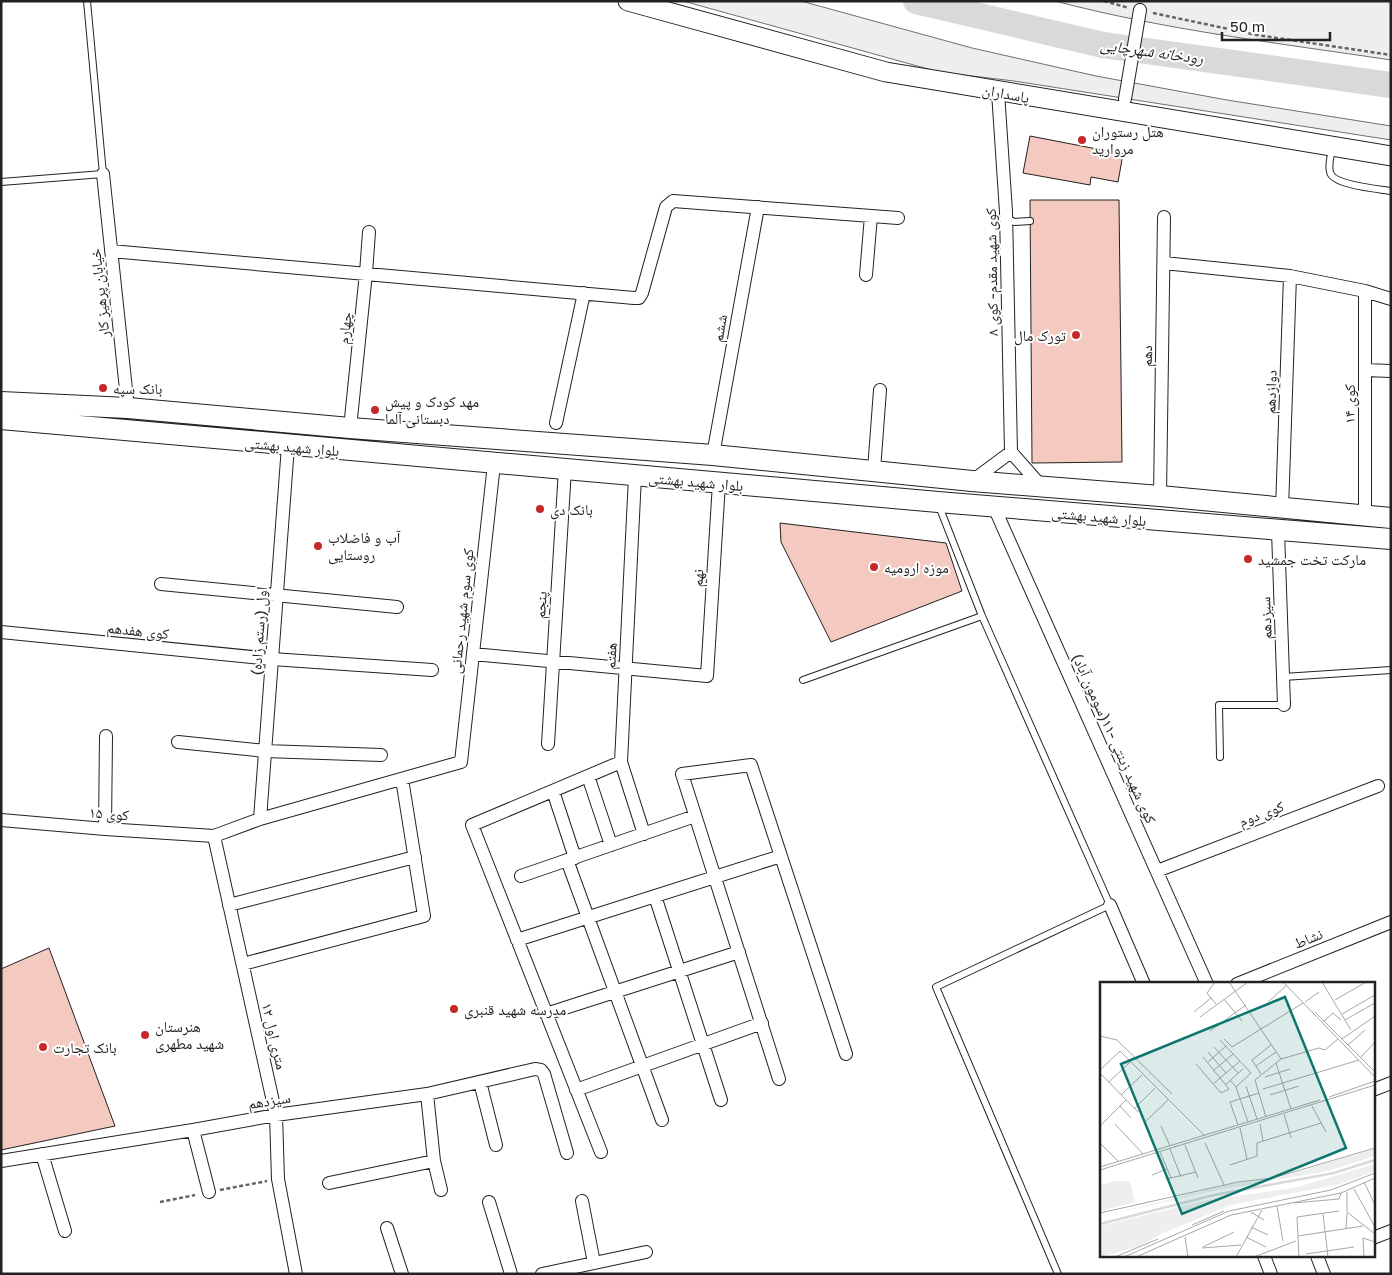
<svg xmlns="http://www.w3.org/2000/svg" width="1392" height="1275" viewBox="0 0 1392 1275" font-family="'Golos Text','Noto Naskh Arabic',sans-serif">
<rect width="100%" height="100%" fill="#fff"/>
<path fill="#eee" stroke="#6f6f6f" d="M683 1H801L972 48 1096 76 1227 100 1391 126V140L1014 81 939 72Z
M1055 1H1391V60C1278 43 1165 30 1055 1Z"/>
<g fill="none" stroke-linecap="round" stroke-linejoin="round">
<path stroke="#d9d9d9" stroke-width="26" d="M916 1 1103 45 1391 85"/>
</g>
<path fill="#f3c9c0" stroke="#222" d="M1030 136 1123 154 1118 182 1091 177 1090 185 1023 173Z
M1030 200H1119L1122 462 1032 463Z
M780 523 946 543 962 591 831 642 781 542Z
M49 948 115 1126 1 1150V969Z"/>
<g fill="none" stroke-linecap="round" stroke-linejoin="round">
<g stroke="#222" stroke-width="8">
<path id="lane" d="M1332 149C1331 155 1328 165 1330 172 1332 185 1379 189 1391 191
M1 182 103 174 87 1
M1008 216 1009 219 1014 222 1030 221
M939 506 982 616 1110 905 936 987 1058 1274
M1283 677 1391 670
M803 680 982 616
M1220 757 1219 705H1284"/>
</g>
<g stroke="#222" stroke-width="14">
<path id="street" d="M998 92 1006 212 1011 452
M1125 99 1140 10
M103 174 128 408
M111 251 634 298H639L642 293 666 207 673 201 898 218
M1164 263 1290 276 1365 291 1391 299
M866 275 871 216
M1365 291V516
M1365 370 1391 371
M556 423 584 293
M350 428 366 273 369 232
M713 455 758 207
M874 470 880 390
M635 476 621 762 644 834
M972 481 1011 452 1041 486
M1160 496 1164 217
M994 507 1207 984
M1282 509 1290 276
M1278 531 1284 705
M161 584 397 607
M1 632 272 659 432 670
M473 654 707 676 719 483
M178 742 265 751 381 755
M548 744 565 469
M588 776 611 845
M553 791 575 858
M260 819 288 446
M1 820 105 829 214 836 260 819 461 762 494 464
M105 829 106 736
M214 836 276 1115 278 1179 296 1274
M567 860 662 1120
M1157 871 1378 786
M521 876 695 816
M655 896 721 1100
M229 905 415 857
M1110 905 1144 984
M517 940 781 856
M243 964 424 916 402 779
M1237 984 1391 922
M546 1014 739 952
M779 1079 682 774 751 765 846 1054
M480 1082 496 1145
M576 1090 762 1023
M1373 1090 1391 1083
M427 1094 434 1161 441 1190
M193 1130 209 1192
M601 1152 472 825 621 762
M42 1154 65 1231
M1 1161 193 1130 276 1115 427 1094 535 1069 541 1070 544 1074 567 1153
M329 1183 434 1161
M582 1201 594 1263
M489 1202 511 1274
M387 1228 402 1274
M1373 1238 1391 1231
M1264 1256 1271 1274
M1317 1256 1324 1274
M542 1274 646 1252"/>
</g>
<g stroke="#222" stroke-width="21">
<path id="secondary" d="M628 1 886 72 1391 156"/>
</g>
<g stroke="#222" stroke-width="22">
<path id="primary" d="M1 402 128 408 350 428 713 455 972 481 1160 496 1391 518
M1 419 938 502 1391 539"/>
</g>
<path stroke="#646464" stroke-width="2.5" stroke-dasharray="4 2.5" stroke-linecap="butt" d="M1104 1 1129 8
M1153 13 1257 35 1391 55
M220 1190 267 1181
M160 1202 195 1195"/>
<use href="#lane" stroke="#fff" stroke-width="6"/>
<use href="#street" stroke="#fff" stroke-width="12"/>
<use href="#secondary" stroke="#fff" stroke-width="19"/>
<use href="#primary" stroke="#fff" stroke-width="20"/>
</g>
<g fill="#c62828" stroke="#fff" stroke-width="2">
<circle cx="1082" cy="140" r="5"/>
<circle cx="1076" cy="335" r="5"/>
<circle cx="103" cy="388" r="5"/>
<circle cx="375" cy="410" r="5"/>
<circle cx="540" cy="509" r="5"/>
<circle cx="318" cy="546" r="5"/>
<circle cx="1248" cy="559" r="5"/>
<circle cx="874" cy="567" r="5"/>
<circle cx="454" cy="1009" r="5"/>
<circle cx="145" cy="1035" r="5"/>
<circle cx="43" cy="1047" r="5"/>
</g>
<g text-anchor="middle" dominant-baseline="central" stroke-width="4" stroke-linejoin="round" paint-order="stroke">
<g font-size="15" fill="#222" stroke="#fff">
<text transform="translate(1006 93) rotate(10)">پاسداران</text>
<text transform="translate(991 272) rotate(-91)">کوی شهید مقدم- کوی ۸</text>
<text transform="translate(99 293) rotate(-96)">خیابان پرهیز کار</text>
<text transform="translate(344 328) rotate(-84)">چهارم</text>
<text transform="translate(719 328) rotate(-80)">ششم</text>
<text transform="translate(1146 356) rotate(-89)">دهم</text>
<text transform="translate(1270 392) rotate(-88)">دوازدهم</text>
<text transform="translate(1349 404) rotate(-90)">کوی ۱۴</text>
<text transform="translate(292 446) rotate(5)">بلوار شهید بهشتی</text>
<text transform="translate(696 481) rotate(5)">بلوار شهید بهشتی</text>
<text transform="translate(1099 516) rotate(5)">بلوار شهید بهشتی</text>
<text transform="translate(697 578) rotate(-87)">نهم</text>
<text transform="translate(540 605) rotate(-86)">پنجم</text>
<text transform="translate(461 611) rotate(-84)">کوی سوم شهید رحمانی</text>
<text transform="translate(1265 618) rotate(-92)">سیزدهم</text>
<text transform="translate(138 630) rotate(6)">کوی هفدهم</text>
<text transform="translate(258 631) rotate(-86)">اول (رستم زاده)</text>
<text transform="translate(610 656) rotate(-87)">هفتم</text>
<text transform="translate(1115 738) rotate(66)">کوی شهید زینتی -۱۱(سومون آباد)</text>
<text transform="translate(109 813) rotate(4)">کوی ۱۵</text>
<text transform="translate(1261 813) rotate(-21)">کوی دوم</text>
<text transform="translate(1308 938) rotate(-22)">نشاط</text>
<text transform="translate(275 1036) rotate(77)">۱۲ متری اول</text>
<text transform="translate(269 1100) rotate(-9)">سیزدهم</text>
</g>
<g font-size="15" fill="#222" stroke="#fff" text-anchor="start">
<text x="1092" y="131">هتل رستوران<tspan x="1092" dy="17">مروارید</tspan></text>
<text x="1066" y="335" text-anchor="end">تورک مال</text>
<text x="113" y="388">بانک سپه</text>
<text x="385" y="401">مهد کودک و پیش<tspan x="385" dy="17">دبستانی آلما</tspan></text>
<text x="550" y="509">بانک دی</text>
<text x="328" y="537">آب و فاضلاب<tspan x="328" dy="17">روستایی</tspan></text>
<text x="1258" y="559">مارکت تخت جمشید</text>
<text x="884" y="567">موزه ارومیه</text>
<text x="464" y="1009">مدرسه شهید قنبری</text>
<text x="155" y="1026">هنرستان<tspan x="155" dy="17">شهید مطهری</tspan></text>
<text x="53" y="1047">بانک تجارت</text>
</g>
<g font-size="16" font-style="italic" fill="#222" stroke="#fff">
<text transform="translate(1152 51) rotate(8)">رودخانه شهرچایی</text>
</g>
</g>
<g transform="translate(1100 982)">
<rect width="275" height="275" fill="#fff"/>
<path d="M275 167V174L228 189 113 209 0 235 132 202 173 197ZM275 182V189L240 202 131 223 61 252 40 264 0 275V244L108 218 194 206ZM16 199H30L35 220 0 229V203Z" fill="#eee"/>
<path fill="none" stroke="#d9d9d9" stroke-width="2.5" d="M0 242 114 213 234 191 275 178"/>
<path fill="none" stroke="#a7a7a7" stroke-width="1" d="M115 0 107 11 116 22M129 0 181 77M183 0 275 95M222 0 251 48M124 17 142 39M235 18 266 0M168 20 186 4M205 20 219 10M94 30 111 16M215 30 275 90M242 32 275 13M100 35 148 0M245 38 275 21M224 39 233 31 241 38M110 49 146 23M0 54 17 58 72 112M124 57 132 65 203 21M242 57 275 34M120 58 151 91 136 105M248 63 265 48M114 65 138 91M108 70 126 91M261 75 275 60M107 81 126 64M176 81 191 127M96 82 121 111 129 107 103 75M156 84 176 70M0 88 20 69 104 153M113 89 133 72M0 91 38 130M161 92 152 78 171 63M165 95 190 87M130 98 136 105 148 140M9 100 30 80M113 102 140 79M125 103 143 87M146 104 157 137M163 107 259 78M21 113 42 93M170 113 199 104M229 115 275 99M20 124 31 136M212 124 226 150M35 126 55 106M184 132 191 156M166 135 155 98 181 77 219 66 225 68 238 57M46 139 68 118M15 142 43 172M160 142 163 159M138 143 130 120 159 111M0 144 26 118M61 144 70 164M140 146 147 177M0 161 18 179M105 161 124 203M85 163 98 196M70 167 81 195M60 170 71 196M130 183 157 174V161L221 141M0 185 220 118M0 188 275 103M52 193 67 187M66 197 96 190M264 200 275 223M254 207 275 245M247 210V230L275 252M194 221 239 217 241 211M177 224 183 259M151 230 164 238M0 231 138 200 173 196 275 166M223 232 228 275M92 243 124 229M151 245 168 253M246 247 247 231M198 254 263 244M85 255 88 275M146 255 166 265M103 265 134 250M102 266 141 263M206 272 254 265M15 275 58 257M24 275 129 229 231 208 275 191M36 275 131 233 241 211 275 196M136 275 162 228M154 275 196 259M199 275 197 235 239 229M264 275 263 256 275 260"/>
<path fill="#0f766e" fill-opacity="0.15" stroke="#0f766e" stroke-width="2.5" d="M185 15 246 166 82 232 21 82Z"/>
<rect width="275" height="275" fill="none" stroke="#222" stroke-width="2.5"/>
</g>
<rect width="1392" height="1275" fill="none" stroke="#222222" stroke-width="5"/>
<path d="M1222 32v8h108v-8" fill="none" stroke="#222222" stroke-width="2.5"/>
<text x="1230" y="32" font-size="15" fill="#222222" stroke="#ffffff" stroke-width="4" paint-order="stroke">50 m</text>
</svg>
